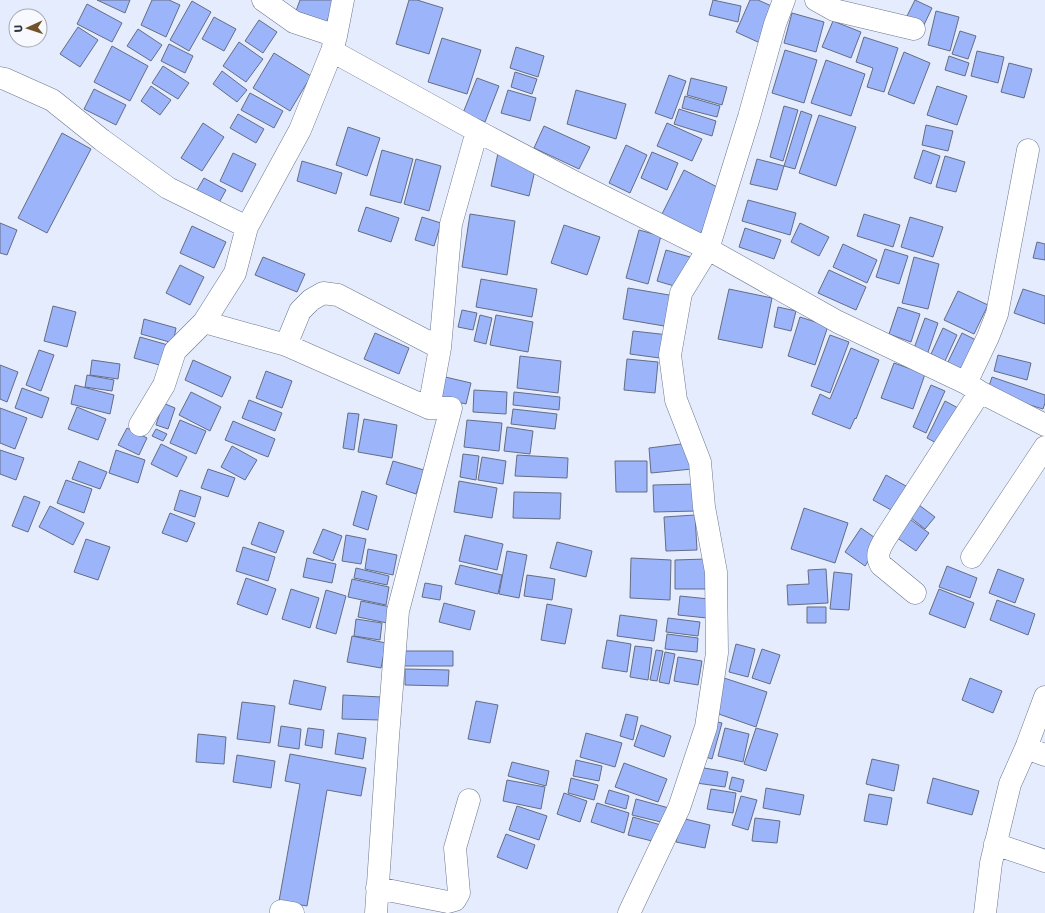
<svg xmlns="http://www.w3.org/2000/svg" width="1045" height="913" viewBox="0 0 1045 913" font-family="Jost,sans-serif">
<rect width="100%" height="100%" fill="#e5ecfd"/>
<path fill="#9cb5fa" stroke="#646d85" d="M97 0H130L125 13Z
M152 0H169L180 5 166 37 141 25Z
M300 0H335L327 22 296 11Z
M409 0H417L443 8 429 54 396 44Z
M713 0 741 6 738 22 709 15Z
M750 0H758L776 8 760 43 736 32Z
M915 0 932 8 922 29 905 20Z
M192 1 211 12 189 51 170 40Z
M87 4 122 23 112 42 77 24Z
M936 11 959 17 950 51 928 45Z
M792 13 824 22 816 52 784 43Z
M214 17 236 29 224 51 202 39Z
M259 20 277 32 263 53 245 41Z
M833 21 861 32 851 58 822 47Z
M78 27 98 40 80 67 60 54Z
M138 29 162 45 151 61 127 46Z
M960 31 976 36 968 59 952 54Z
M864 37 898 48 884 92 867 87 873 68 856 62Z
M442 38 481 50 467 94 428 82Z
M239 42 263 59 246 82 223 66Z
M169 44 193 56 185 73 161 61Z
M112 46 148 66 130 101 94 82Z
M516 47 544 56 538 77 510 68Z
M785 50 817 60 804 103 772 93Z
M977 51 1004 57 998 83 971 76Z
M904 52 930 63 914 104 888 94Z
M274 53 311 76 290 111 253 88Z
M949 56 969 63 965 76 945 70Z
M826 60 865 74 851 116 811 103Z
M1009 63 1032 69 1024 98 1001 92Z
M163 66 189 83 178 99 152 83Z
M222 71 247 90 237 102 213 84Z
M515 72 537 79 532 94 511 87Z
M669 75 686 81 672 119 655 113Z
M477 78 499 86 485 122 463 113Z
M691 78 727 87 722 105 687 95Z
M151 86 171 100 160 115 141 101Z
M937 86 967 96 957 125 927 115Z
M94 89 126 105 116 125 84 109Z
M508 90 536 98 530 121 501 113Z
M576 90 626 104 616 139 567 124Z
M250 93 283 111 274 128 241 110Z
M685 96 720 106 717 117 682 108Z
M784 106 798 110 783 161 770 157Z
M679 109 716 121 712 136 674 124Z
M801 111 812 115 795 169 784 166Z
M238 114 264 129 256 143 230 128Z
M819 115 856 127 836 186 799 173Z
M203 123 224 137 202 171 181 158Z
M667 123 702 139 692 161 657 146Z
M926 125 953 131 948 151 922 145Z
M544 126 590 147 579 169 534 148Z
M348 127 380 138 367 176 336 165Z
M62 133 91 149 47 233 18 218Z
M626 145 647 155 630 193 609 183Z
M382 150 413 159 401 203 370 195Z
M923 150 940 156 931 184 914 178Z
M652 152 678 163 667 190 641 178Z
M233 153 256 164 242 192 220 181Z
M498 153 537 162 529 196 491 186Z
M945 156 965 162 956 192 936 187Z
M416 159 441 166 429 211 404 204Z
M757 159 784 166 777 190 750 184Z
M302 161 342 173 336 194 297 181Z
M684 170 723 190 700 235 661 216Z
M204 178 226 190 216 208 194 195Z
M748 200 796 213 790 235 742 221Z
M366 207 399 218 391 242 358 231Z
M470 214 515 221 507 275 462 267Z
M864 214 900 225 893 247 857 236Z
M422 217 441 223 434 246 415 240Z
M910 217 943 227 933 257 901 247Z
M0 223 17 230 7 255 0 253Z
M800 223 829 237 819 256 791 242Z
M564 225 600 237 587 275 551 263Z
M192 226 226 242 214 268 180 253Z
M745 228 781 240 774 259 739 247Z
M639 230 661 236 648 284 626 278Z
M1037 242 1045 244V260L1033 258Z
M843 244 877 260 867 283 833 267Z
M885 249 908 256 899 284 876 277Z
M666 250 690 257 681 288 657 281Z
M263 257 305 274 297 292 255 275Z
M914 257 939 264 928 309 902 303Z
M180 265 204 277 190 305 166 293Z
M829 270 866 287 856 310 818 293Z
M481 279 537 289 532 317 476 307Z
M628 288 675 296 670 327 623 319Z
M729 289 772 298 762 348 718 339Z
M1023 289 1045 296V324L1014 313Z
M958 291 988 305 974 334 944 320Z
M53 306 76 312 67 347 44 341Z
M778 307 796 311 791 331 774 327Z
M898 307 920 314 911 342 889 334Z
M462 310 477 313 473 330 458 327Z
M480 315 492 318 486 344 474 341Z
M496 315 533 322 528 352 490 345Z
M800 317 828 326 815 365 788 356Z
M925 318 938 323 927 355 913 351Z
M144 319 176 328 173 343 141 334Z
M943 328 957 335 945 361 931 354Z
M633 331 669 335 667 359 630 354Z
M375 333 409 348 399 374 364 359Z
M962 333 978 341 963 372 947 364Z
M830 335 849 342 830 393 811 386Z
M140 337 168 345 163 366 134 358Z
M851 348 879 360 856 419 855 418 850 429 812 414 820 394 830 399Z
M39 350 54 355 41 391 26 385Z
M998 355 1031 363 1027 380 994 371Z
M520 356 561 361 558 393 517 388Z
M627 359 658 362 655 393 624 390Z
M92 360 120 364 118 379 90 375Z
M193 360 231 377 222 397 185 380Z
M894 363 925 374 913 409 881 398Z
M0 365 18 372 7 402 0 399Z
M266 371 292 381 282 408 256 398Z
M87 375 114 380 112 391 85 387Z
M441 376 471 383 466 404 436 397Z
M992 377 1045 395V403L1043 409 987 392Z
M75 385 114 395 110 414 71 404Z
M931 385 945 391 926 433 913 427Z
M22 388 49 398 42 418 15 408Z
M474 390 507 392 506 414 473 412Z
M191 392 221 407 210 431 179 415Z
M514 392 560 397 559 410 513 405Z
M249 400 282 413 275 431 242 418Z
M945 401 960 409 942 446 927 438Z
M163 403 175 408 168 429 156 425Z
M77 407 106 419 98 440 68 429Z
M0 408 27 418 15 449 0 443Z
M513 409 557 414 555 429 511 424Z
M348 413 359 414 354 450 343 448Z
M364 419 397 425 392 458 358 452Z
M180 420 206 431 196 454 170 443Z
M467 420 502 423 499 451 464 447Z
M233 421 275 439 268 457 225 440Z
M507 427 533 431 530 454 504 451Z
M127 428 147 438 139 455 118 445Z
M156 429 167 434 163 441 152 436Z
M689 443 692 469 651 473 649 448Z
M161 444 187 457 177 477 151 464Z
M232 446 257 460 245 480 221 467Z
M0 450 24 458 16 480 0 474Z
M116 450 145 460 138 483 109 473Z
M463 454 479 456 476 480 460 477Z
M517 455 568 458 567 478 515 476Z
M482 457 506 461 503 484 478 480Z
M79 461 107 472 100 489 72 479Z
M393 461 424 470 416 494 386 484Z
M615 461H647V492H616Z
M208 469 235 478 228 497 201 488Z
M886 475 906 486 893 511 873 500Z
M66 480 92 489 84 513 57 503Z
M459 481 497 488 492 518 454 512Z
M697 484V511L654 512 653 485Z
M180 490 201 497 195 517 174 510Z
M362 491 377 496 368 530 353 525Z
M514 492 561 493 560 519 513 518Z
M24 496 40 502 28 532 12 526Z
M915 502 935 517 925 529 906 514Z
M50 506 84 523 73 545 39 527Z
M804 508 848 523 835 563 791 549Z
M170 513 195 523 187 542 162 533Z
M695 515 697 550 666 551 664 517Z
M907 517 929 533 916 551 893 535Z
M259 522 284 531 276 553 251 544Z
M861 528 881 542 865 566 845 552Z
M323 529 342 536 333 561 313 553Z
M346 535 366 539 361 564 342 561Z
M465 535 503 544 497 570 459 561Z
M86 539 110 547 98 580 74 572Z
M557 542 592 551 586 577 550 568Z
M243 547 275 557 268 581 236 571Z
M368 549 397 555 393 575 365 569Z
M507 551 527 555 519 598 499 594Z
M307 558 336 564 332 583 303 577Z
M631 558 671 560 670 600 630 598Z
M706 559V589H675V560Z
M460 565 502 575 498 594 455 584Z
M947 566 977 578 970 598 939 587Z
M356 568 389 576 387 585 354 578Z
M826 569 828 603 788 605 787 585 809 584 808 570Z
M998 569 1024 579 1015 603 989 593Z
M834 572 852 574 849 610 830 609Z
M527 575 555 579 552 600 524 596Z
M246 578 276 589 267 615 237 604Z
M352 579 389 587 386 605 348 597Z
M425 583 442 586 440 600 422 597Z
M291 589 319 598 310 628 282 619Z
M939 589 974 603 965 628 929 614Z
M326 590 346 596 336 634 316 628Z
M680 596 709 599 707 618 678 615Z
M997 600 1035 614 1028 635 990 620Z
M361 601 391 607 387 623 358 617Z
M444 603 475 611 470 630 439 622Z
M547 604 572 609 565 644 541 640Z
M807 607H826V623H807Z
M620 615 657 620 654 641 617 636Z
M668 618 700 622 698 636 666 632Z
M356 619 382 623 380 640 354 636Z
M667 634 698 638 697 652 665 649Z
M352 636 386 643 381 668 347 662Z
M607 640 631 644 627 672 602 668Z
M736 644 755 649 748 677 729 672Z
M635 646 652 648 648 680 630 677Z
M762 649 780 655 770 684 752 678Z
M656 650 663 651 657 681 650 680Z
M403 651H453V666H403Z
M665 652 675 654 669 684 659 682Z
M678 657 702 661 698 685 674 681Z
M405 669 449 670 448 686 405 685Z
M724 678 767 692 756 727 713 712Z
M970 678 1002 691 993 713 962 700Z
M294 680 326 687 321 710 289 704Z
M343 695 381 697 380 720 342 719Z
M476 701 498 705 490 743 468 739Z
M242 702 275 706 270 743 237 739Z
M626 714 638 717 633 740 620 736Z
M713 721 722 723 712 759 703 756Z
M641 725 671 736 664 757 634 746Z
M281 726 301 729 299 749 278 746Z
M308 728 324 730 322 748 305 745Z
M725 728 749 734 743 762 718 756Z
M756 728 778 734 766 771 744 764Z
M338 733 366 738 363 759 335 754Z
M586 733 622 743 615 767 580 757Z
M198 734 226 737 224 764 196 762Z
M290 754 366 768 361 796 327 790 307 906 279 901 300 784 285 781Z
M237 755 275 761 271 788 233 782Z
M872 759 899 765 894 791 866 784Z
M576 760 602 766 599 781 573 776Z
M512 762 549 771 546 786 508 776Z
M624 763 667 779 658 802 615 787Z
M698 767 728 772 725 787 696 783Z
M732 777 744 780 741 792 729 789Z
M571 778 598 785 594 800 568 793Z
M933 778 979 791 972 815 927 803Z
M507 780 545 787 541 809 503 801Z
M766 788 804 795 800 815 763 808Z
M711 789 736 793 733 813 707 809Z
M609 790 629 796 626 809 605 803Z
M564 793 587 801 580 822 557 814Z
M869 794 892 798 887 825 864 821Z
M741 796 757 800 748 830 732 825Z
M636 799 669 808 665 823 632 815Z
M597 803 629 813 624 833 591 822Z
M517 806 547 816 539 840 509 830Z
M633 817 661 825 656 842 628 835Z
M681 818 710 825 705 848 676 842Z
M755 818 780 821 777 843 752 841Z
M506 834 535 845 527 869 497 857Z"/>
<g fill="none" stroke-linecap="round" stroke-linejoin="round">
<g stroke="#6c768e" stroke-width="23">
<path id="minor" d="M263 0 294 22 336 36 332 51 477 131 572 181 708 249 838 322 966 383 980 392 1045 425
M816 0 834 10 914 29
M336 36 343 0
M0 78 5 79 52 100 102 140 168 188 247 227
M204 322 286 345 429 408
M286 345 300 311 311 300 323 293 338 295 440 348
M966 383 988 337 997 314 1028 150
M140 425 164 385 175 351 204 322 235 273 247 227 300 130 332 51
M972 557 1045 447
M915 593 881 565C875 555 880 548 885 539L980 392
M1026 748 1045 755
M995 844 1045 861
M377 888 448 902 455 900 459 893 455 848 469 800
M281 911 293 913
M376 913 388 737 398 611 429 492 451 408H429L440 348 451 224 477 131
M629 913 679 808 706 727 717 653 716 572 704 507 700 462 676 400 670 355 681 293 708 249 749 117 775 24 784 0
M985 913 991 863 1010 784 1026 748 1045 697"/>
</g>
<use href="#minor" stroke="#fff" stroke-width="22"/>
</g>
<g transform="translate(28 28) rotate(267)"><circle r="19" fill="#f7f9ff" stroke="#a7aab2"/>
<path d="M0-3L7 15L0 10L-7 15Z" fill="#715127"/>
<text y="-6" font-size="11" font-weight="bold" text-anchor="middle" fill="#30343f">U</text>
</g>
</svg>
